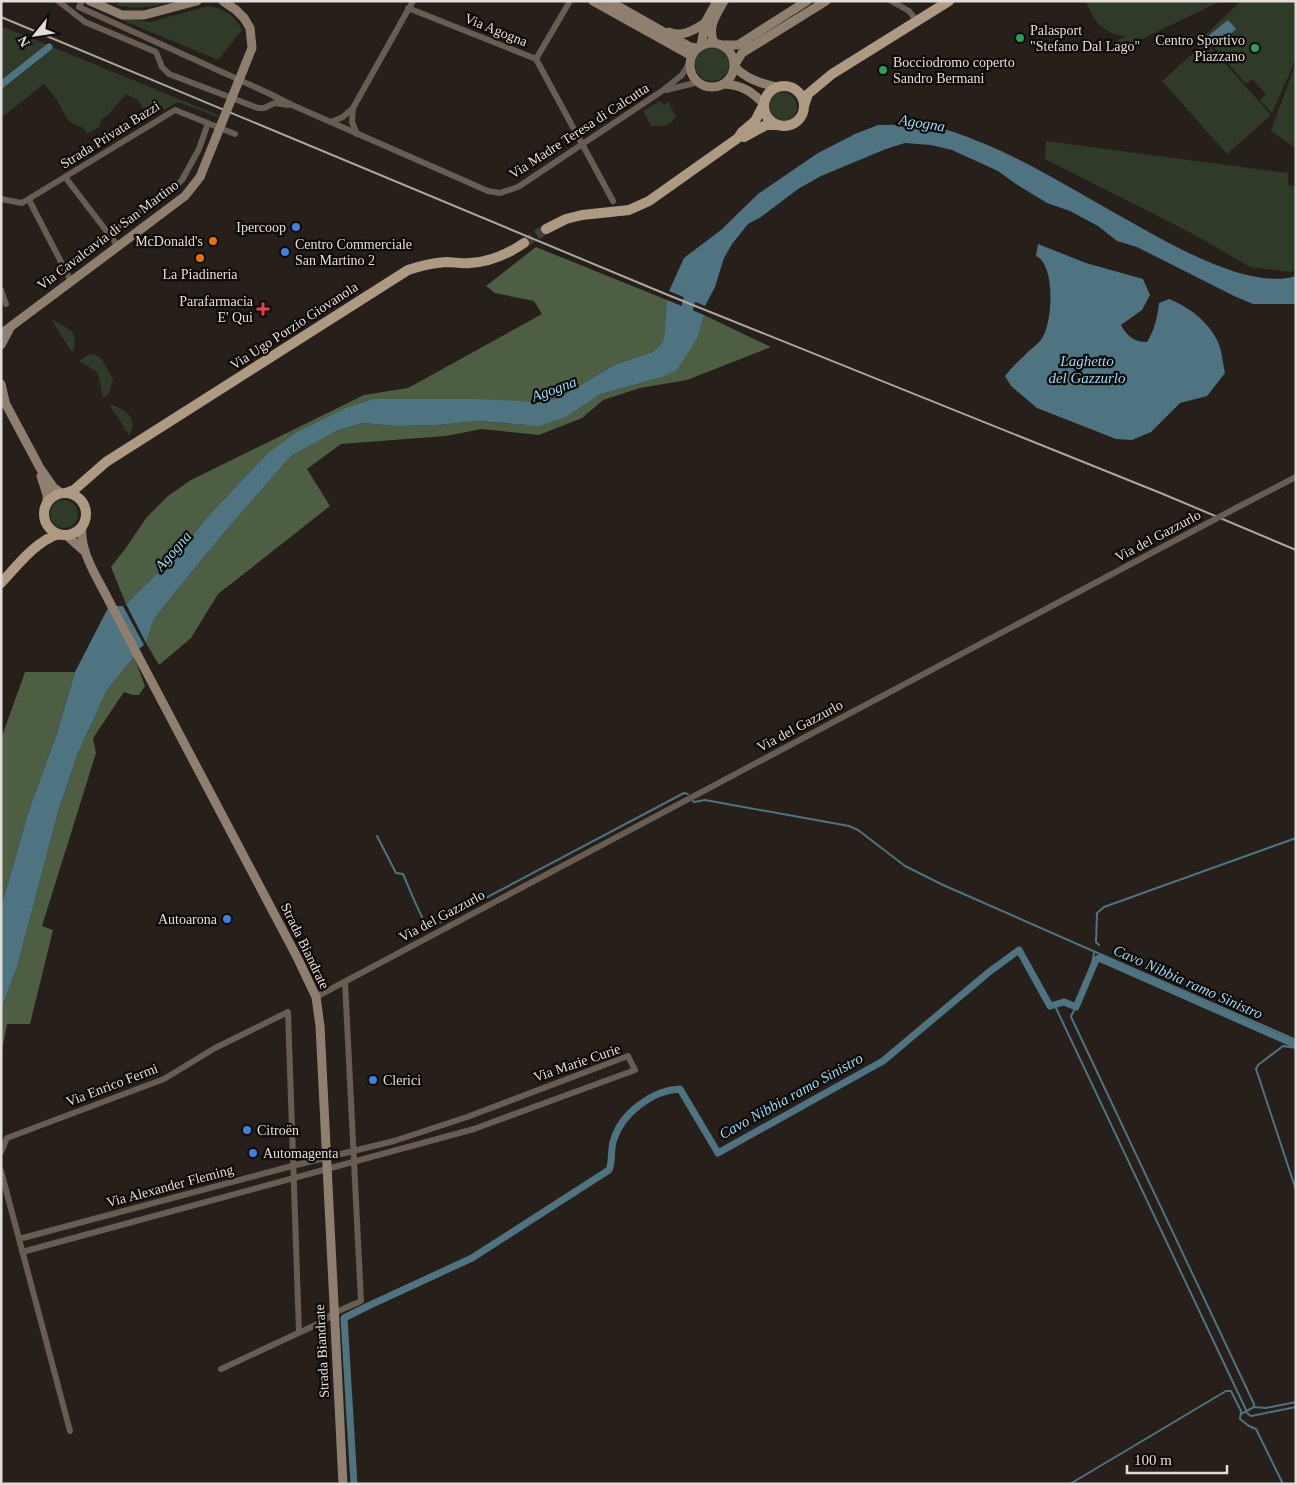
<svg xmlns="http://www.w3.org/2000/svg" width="1297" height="1485" viewBox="0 0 1297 1485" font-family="Georgia,serif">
<rect width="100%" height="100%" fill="#271f1a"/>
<path fill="#2f3a29" d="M121 1H174C154 7 137 10 116 5Z
M1086 1H1221L1117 51 1113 43 1126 36C1104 34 1093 22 1086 1Z
M1241 1H1296V59L1272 113 1260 100 1266 94 1252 79 1246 84 1204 36Z
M209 6C225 9 235 15 242 30L218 60 122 20 123 18 150 22Z
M1 26 218 115V117L178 102 149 118 138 100 126 94 108 115 100 120 101 122 99 127 87 134 82 127 75 125 68 120 57 100 44 84 1 118Z
M1206 42 1271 115 1227 154 1162 81Z
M695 64a17 17 0 1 1 34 0a17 17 0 1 1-34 0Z
M1296 62V149L1271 131Z
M767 107a15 15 0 1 1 30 0a15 15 0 1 1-30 0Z
M660 101 663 105 668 102 676 116C670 127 662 126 651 126L643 111Z
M1046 141 1288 173V185L1296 186V270L1291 272 1250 267 1195 235 1045 159Z
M54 320 72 331C75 338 77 346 72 352L52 321Z
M93 354 101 358 113 379 109 394 103 398 98 374 96 371 79 361 88 355Z
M112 405C127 409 139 420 129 435L110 406Z
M50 514a14 14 0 1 1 28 0a14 14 0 1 1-28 0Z"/>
<path fill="#4d5e43" d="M536 247 667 300 664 337 661 345 652 352 614 365 562 396 545 402 425 399 267 454 210 514 178 553 126 604 111 567 125 549 147 517 168 496 191 480 364 395 408 388 542 314 534 301 495 293 486 286Z
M704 315 771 347 687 380 640 388 603 400 582 418 539 435 482 429 446 436 341 444 307 469 330 506 218 594 191 638 159 665 146 643 154 619 169 600 222 535 291 456 339 430 363 423 396 426 438 425 478 421 525 425 568 416 601 394 663 377 676 370 698 337Z
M134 657 145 686 139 695H133L124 692 93 738 96 753 42 926 53 930 30 1024H7L1 1056V1010L18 964 58 812 78 753 107 690Z
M25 672H75L57 733 29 810 1 907V739Z"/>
<path fill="#4e7381" d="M1228 20 1236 29 1217 46 1208 36Z
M878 125C898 125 919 123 939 128 954 131 970 138 985 144 1030 163 1071 188 1113 212 1157 236 1245 292 1296 276V304H1253L1234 296 1137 247 1117 241 1098 226 1070 211 1047 203 1016 184 998 171 952 150 931 145 905 143 886 149 821 176 798 189 761 217 748 224 732 244 724 258 715 287 705 306 669 291 684 258 721 230 758 194 818 153 855 134Z
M1038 244 1086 263 1143 279 1150 295 1142 310 1121 325C1127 336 1134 342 1147 342 1155 329 1157 318 1159 303L1169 299C1189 307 1209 322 1218 342 1222 351 1223 364 1225 373L1207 396 1180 403 1151 432 1132 440 1116 439 1037 408 1011 386 1005 376C1011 369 1017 362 1024 356 1029 350 1036 346 1041 340 1053 324 1056 265 1036 256Z
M667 300 704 315 698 337 677 370 663 377 601 394 568 416 539 426 478 421 438 425 396 426 363 423 339 430 291 456 222 535 169 600 154 619 146 643 126 604 178 553 210 514 267 454 295 433 346 408 375 399H474L545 402 562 396 614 365 652 352 661 345 664 337Z
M115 606H123L144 645 139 649Z
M108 608 134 657 107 690 78 753 58 812 18 964 1 1010V907L29 810 57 733 75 672Z"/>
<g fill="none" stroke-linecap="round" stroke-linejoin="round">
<path stroke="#4e7381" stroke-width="2" d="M693 801 694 802 705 800 849 826 858 830 905 866 943 885 1296 1040
M377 836 396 873 403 874C408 885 423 924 429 928L684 793 688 794
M1099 945 1096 942 1097 913 1104 907 1296 838
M1093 967 1092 964 1094 953
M1055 1006 1248 1414 1251 1416 1296 1407
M1076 1007 1071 1016 1072 1019 1254 1404V1407L1241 1414
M1296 1048 1283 1046 1258 1065 1256 1069 1296 1190
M1254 1407 1266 1408 1296 1402
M1070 1484 1226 1391H1231L1241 1411 1240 1419 1249 1426 1256 1429 1283 1484"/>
<path stroke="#4e7381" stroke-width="7" d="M1 85 49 47
M354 1484 344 1318 368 1306 472 1258 609 1170C613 1161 610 1149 614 1139 622 1113 653 1090 680 1089L718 1153 883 1061 989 972 1019 950 1050 1006 1064 1002 1076 1007 1096 960 1099 958 1296 1045"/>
<path stroke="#4e7381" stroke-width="12" d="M683 326 693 284"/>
<path stroke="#433c37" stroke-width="10" stroke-dasharray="10 5" stroke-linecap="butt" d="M524 243 546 229"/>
<path stroke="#675d52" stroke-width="6" d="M58 1 85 22 156 52 162 67 169 74 258 108H264L275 103 288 105
M82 1 79 7 268 93 292 105 488 191 500 193 518 187 662 91 682 75 690 62
M891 1 909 11 917 21
M408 8 536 59 613 201
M536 59 570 1
M666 90 699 82
M353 108 352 122 357 134
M331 122 343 117 353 108 413 1
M65 177 118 246
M1 199 22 203 175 110 235 134
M29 200 71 281
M109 235 145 208 168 194 182 180 199 149 208 123
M1 290 6 304
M1238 507 1296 477
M316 997 1191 532
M1 1152 7 1138 164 1079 215 1048 288 1012 299 1332
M1 1171 70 1431
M19 1239 292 1166 394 1141 467 1117 628 1056 635 1070 474 1129 22 1252
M221 1369 322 1322 334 1313 361 1301 345 982"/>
<path stroke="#8f7f6e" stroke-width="9" d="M90 1 122 15H144L197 1
M223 1 236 10 244 18
M593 1 692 56
M609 1 690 47 698 48
M669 32C682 38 694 30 705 23
M690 65a22 22 0 1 1 44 0a22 22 0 1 1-44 0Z
M714 43C707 27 716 15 724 1
M723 45H738L807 1
M701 46 705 23 717 1
M724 84C742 85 751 91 764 104
M776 87C760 83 746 79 734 66L742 53 826 1
M1 334 185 196 200 177
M1 345 9 330
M1 384 5 401
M1 395 40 468 54 488 61 493
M41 476 47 495V502
M82 526C79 551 97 577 108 599L298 959 316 997 320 1026 343 1484
M66 535 85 552"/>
<path stroke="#ae9a83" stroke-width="10" d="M764 106a20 20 0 1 1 40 0a20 20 0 1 1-40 0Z
M804 106 808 94 832 74 949 1
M744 137 766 125H776
M546 229 566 219 582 215 629 210 649 201 738 138 742 132 755 121 764 104
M44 514a21 21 0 1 1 42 0a21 21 0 1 1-42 0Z
M66 493 74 490 106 462 408 270C420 266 433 263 446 262 454 262 462 264 470 263 490 262 508 254 524 243
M1 583C17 566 35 542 58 534"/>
<path stroke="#ada7a3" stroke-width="2" d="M1 17 668 295 1163 494 1296 550"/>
<path stroke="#675d52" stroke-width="6" d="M1191 532 1238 507"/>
<path stroke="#8f7f6e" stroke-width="9" d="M200 177 252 48 250 28 244 18"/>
</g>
<g fill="#2e9e5b" stroke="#0d0a08" stroke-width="2">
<circle cx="1020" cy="38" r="5"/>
<circle cx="1255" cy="48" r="5"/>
<circle cx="883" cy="70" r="5"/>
</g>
<g fill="#3f7fe0" stroke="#0d0a08" stroke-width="2">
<circle cx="296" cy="227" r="5"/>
<circle cx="285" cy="252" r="5"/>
<circle cx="227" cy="919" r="5"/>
<circle cx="373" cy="1080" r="5"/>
<circle cx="247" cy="1130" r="5"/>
<circle cx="253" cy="1153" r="5"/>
</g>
<g fill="#e8710a" stroke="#0d0a08" stroke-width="2">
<circle cx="213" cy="241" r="5"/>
<circle cx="200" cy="258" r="5"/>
</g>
<path fill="#e0444e" stroke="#0d0a08" stroke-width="2" d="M260.5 301.5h5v5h5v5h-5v5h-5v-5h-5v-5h5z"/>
<g text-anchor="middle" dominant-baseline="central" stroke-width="4.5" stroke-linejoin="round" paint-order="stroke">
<g font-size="14" fill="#e3ddda" stroke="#0d0a08">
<text transform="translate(496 30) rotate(22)">Via Agogna</text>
<text transform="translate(579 131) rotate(-33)">Via Madre Teresa di Calcutta</text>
<text transform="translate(110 135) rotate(-32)">Strada Privata Bazzi</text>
<text transform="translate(108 235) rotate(-37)">Via Cavalcavia di San Martino</text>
<text transform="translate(294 326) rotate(-33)">Via Ugo Porzio Giovanola</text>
<text transform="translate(1158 536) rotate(-28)">Via del Gazzurlo</text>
<text transform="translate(800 726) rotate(-28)">Via del Gazzurlo</text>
<text transform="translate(442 916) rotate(-28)">Via del Gazzurlo</text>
<text transform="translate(305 946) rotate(64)">Strada Biandrate</text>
<text transform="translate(577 1063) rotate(-19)">Via Marie Curie</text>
<text transform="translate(112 1085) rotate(-21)">Via Enrico Fermi</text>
<text transform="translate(170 1186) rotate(-15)">Via Alexander Fleming</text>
<text transform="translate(322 1351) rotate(-93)">Strada Biandrate</text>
</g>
<g font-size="14" fill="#e3ddda" stroke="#0d0a08" text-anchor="start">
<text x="1030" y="30">Palasport<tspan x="1030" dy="16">"Stefano Dal Lago"</tspan></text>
<text x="1245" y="40" text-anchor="end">Centro Sportivo<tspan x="1245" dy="16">Piazzano</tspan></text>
<text x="893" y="62">Bocciodromo coperto<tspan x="893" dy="16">Sandro Bermani</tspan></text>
<text x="286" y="227" text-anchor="end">Ipercoop</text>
<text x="203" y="241" text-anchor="end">McDonald's</text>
<text x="295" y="244">Centro Commerciale<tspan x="295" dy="16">San Martino 2</tspan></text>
<text x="200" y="274" text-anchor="middle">La Piadineria</text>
<text x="253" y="301" text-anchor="end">Parafarmacia<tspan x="253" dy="16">E' Qui</tspan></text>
<text x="217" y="919" text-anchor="end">Autoarona</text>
<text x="383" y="1080">Clerici</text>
<text x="257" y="1130">Citroën</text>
<text x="263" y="1153">Automagenta</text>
</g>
<g font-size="15" font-style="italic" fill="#97daf5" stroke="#0d0a08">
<text transform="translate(922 123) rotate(9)">Agogna</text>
<text x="1087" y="361">Laghetto<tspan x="1087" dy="17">del Gazzurlo</tspan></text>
<text transform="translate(554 389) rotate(-20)">Agogna</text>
<text transform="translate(173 551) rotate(-49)">Agogna</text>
<text transform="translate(1188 982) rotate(24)">Cavo Nibbia ramo Sinistro</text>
<text transform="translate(791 1096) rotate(-29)">Cavo Nibbia ramo Sinistro</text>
</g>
</g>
<rect width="1297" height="1485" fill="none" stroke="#e3ddda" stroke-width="5"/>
<g transform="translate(35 35) rotate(240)" stroke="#0d0a08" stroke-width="4" paint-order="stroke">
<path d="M0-4L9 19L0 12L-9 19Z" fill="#e3ddda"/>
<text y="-8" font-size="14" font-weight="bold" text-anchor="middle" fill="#e3ddda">N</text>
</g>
<path d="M1127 1465v8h100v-8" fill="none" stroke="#e3ddda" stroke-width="2.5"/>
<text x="1134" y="1465" font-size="15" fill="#e3ddda" stroke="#0d0a08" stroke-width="4" paint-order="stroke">100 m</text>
</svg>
